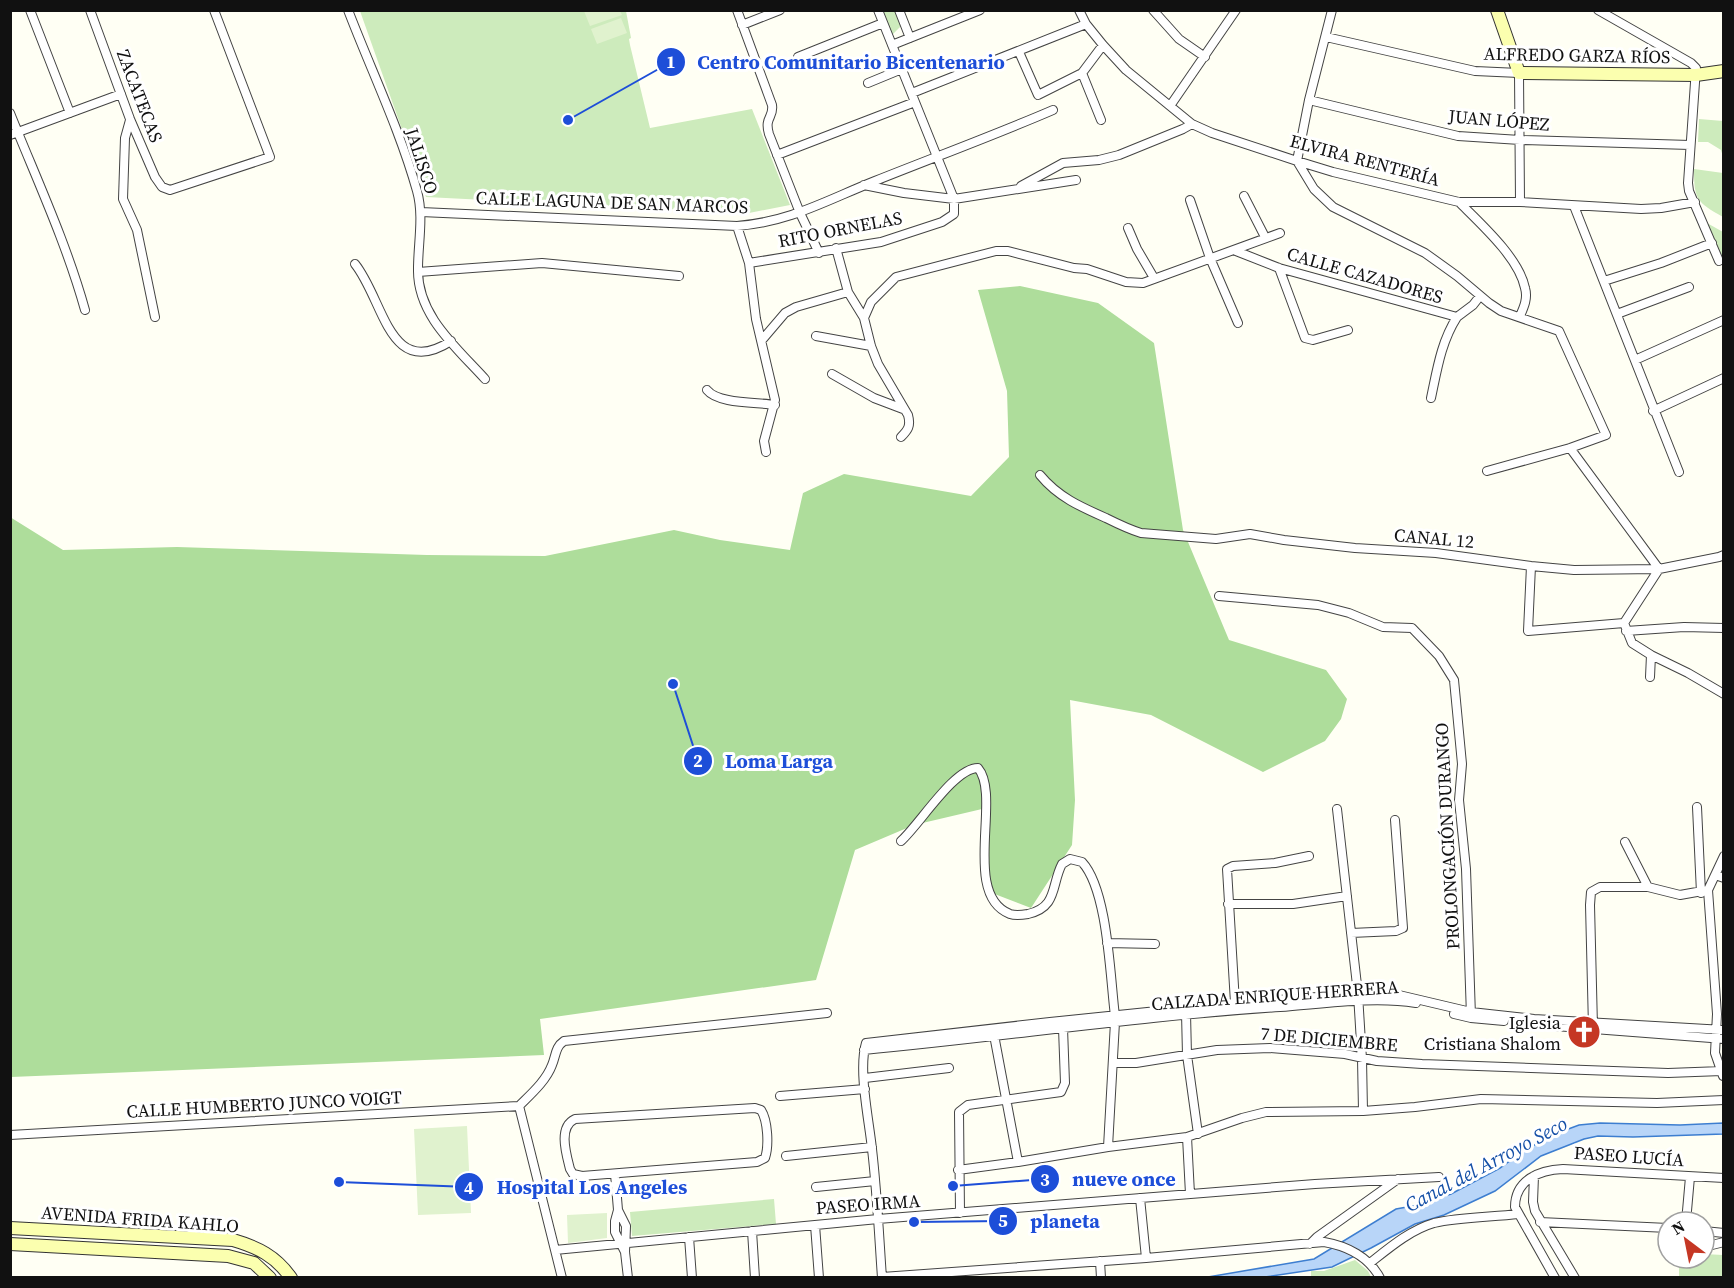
<svg xmlns="http://www.w3.org/2000/svg" width="1734" height="1288" viewBox="0 0 1734 1288" font-family="'Source Serif 4',serif">
<rect width="100%" height="100%" fill="#fffff4"/>
<path fill="#cdebbc" d="M360 11H626L631 38 629 39 630 45 650 128 752 109 790 205 749 213 426 197Z
M881 11H897L902 25 892 35Z
M1699 119 1723 121V157L1721 150 1708 142H1698Z
M1694 169 1723 173V217C1697 202 1694 200 1694 169Z
M1707 223 1723 232V268Z
M774 1199 776 1224 632 1236 630 1212Z
M1704 1254 1723 1255V1277H1679V1258H1704Z
M1355 1260 1368 1271 1371 1277H1311V1271H1324Z"/>
<path fill="#aedd9b" d="M1020 286 1098 303 1154 343 1183 530 1229 640 1326 670 1347 699 1341 719 1325 741 1263 772 1151 715 1070 700 1075 800 1072 845 1031 908 992 893 982 809 914 825 855 850 816 980 540 1019 544 1055 11 1077 10 517 63 550 177 547 427 555 545 556 674 530 720 540 790 550 803 493 844 474 971 496 1009 457 1007 391 978 290Z"/>
<path fill="#e0f2ce" d="M584 11H620L622 15 590 26Z
M621 18 627 33 597 44 591 29Z
M467 1126 471 1213 418 1215 414 1129Z
M607 1213V1238L568 1243 567 1215Z"/>
<path fill="#b8d5f8" stroke="#3d7ed0" stroke-width="1.5" d="M1600 1123 1680 1125 1723 1123V1134L1633 1137 1598 1136 1584 1139 1541 1156 1495 1191 1444 1215 1415 1224 1371 1248 1332 1267 1265 1277 1202 1278 1314 1259 1396 1209 1418 1205 1451 1194 1500 1168 1526 1149 1563 1131 1579 1125Z"/>
<g fill="none" stroke-linecap="round" stroke-linejoin="round">
<g stroke="#444" stroke-width="10">
<path id="street" d="M30 10 70 113
M90 10 130 119 155 177 162 187 170 190 270 157 214 10
M348 10C371 70 400 130 417 191 424 216 418 243 418 269 417 315 456 347 485 379
M737 10 772 105C774 118 764 117 769 134L800 213 819 253
M899 10 910 38
M1079 10 1086 24 1103 45 1126 70 1192 124 1212 133 1297 161 1333 172 1459 202H1520L1641 209 1661 208 1695 202
M1153 10 1179 39 1205 57
M1332 10 1309 100 1297 161 1314 189 1333 207 1425 253 1457 276 1489 303 1501 311 1559 331 1606 435 1570 448 1487 471
M1598 10 1691 63 1696 68 1688 183 1689 191 1719 261
M742 25 780 10
M1326 37 1475 71 1519 73 1520 202
M892 45 980 10
M1019 52 1038 95 1082 73 1103 45
M798 57 883 23
M1082 73 1101 120
M868 83 902 69
M912 93 1086 24
M1309 100 1458 136 1520 140 1690 145
M1170 106 1236 10
M10 113C36 178 66 242 85 310
M130 120 125 138 123 199 137 230 155 317
M10 135 121 94
M777 155 915 102
M864 185 904 193 954 199 1076 180
M1021 186 1063 163 1099 160 1119 155 1183 129 1192 124
M1244 196 1265 237
M1190 200 1210 258 1238 323
M1459 202C1481 224 1519 258 1525 288 1528 298 1524 307 1520 316
M1574 206 1679 472
M421 212 737 226C790 222 827 200 875 181 935 157 995 135 1053 110
M737 226 749 263 756 319 775 400 764 441 766 452
M1128 228 1137 249 1154 278
M836 248 848 292 864 318 871 346 878 364 908 415C911 426 908 430 901 437
M1236 251 1279 268 1457 317 1473 305 1480 296
M749 263 881 242 942 222 954 214V199L878 10
M355 264C384 300 389 381 451 341
M1279 268 1305 338 1313 340 1348 330
M418 272 542 263 679 276
M1604 281 1661 263 1712 243
M1617 314 1689 287
M864 318 871 302 896 277 996 251H1008L1074 268 1087 269 1126 282 1143 283 1280 233
M816 336 871 346
M762 340 785 313 796 307 848 292
M1635 360 1724 320
M832 374 874 398 903 409
M707 390C718 404 757 402 775 405
M1431 398C1437 370 1441 342 1457 317
M1653 411 1724 378
M1570 448 1659 569 1624 623 1632 643 1651 655 1650 677
M1040 475C1058 497 1081 507 1106 518 1118 524 1128 529 1141 533L1216 539 1250 534 1284 540 1355 548 1436 553 1531 566 1574 570 1659 569 1719 557 1724 555
M1531 566 1528 631 1624 623
M1219 596 1318 605 1349 613 1383 627 1412 628 1439 656 1454 680 1462 764 1459 800 1466 869 1471 1016
M1626 631 1684 627 1724 628
M1651 655 1688 673 1724 694
M1697 807 1701 893
M1337 809 1358 994 1362 1059 1363 1111
M901 841C920 824 954 768 978 768 1002 796 961 895 1010 914 1016 916 1022 915 1028 914 1058 907 1051 885 1062 864L1070 859 1082 862C1108 890 1110 977 1115 1016
M1625 842 1648 887
M1715 875 1724 878
M1228 904H1293L1347 896
M1351 933 1396 931 1403 928 1395 820
M1107 943 1155 944
M1235 1003 1227 869 1233 866 1275 863 1309 856
M1186 1013 1187 1055 1198 1134
M1454 1014 1471 1018 1504 1021
M1555 1026 1724 1039
M1593 1027 1590 905 1591 892 1600 887H1648L1680 895 1708 890
M994 1035 1018 1162
M864 1050C1003 1037 1141 1016 1280 1007 1322 1004 1374 996 1416 1003
M1113 1063H1136L1217 1050 1270 1048 1345 1054 1377 1061 1422 1064 1668 1073 1722 1071
M1723 1076 1715 1053 1717 1014 1708 890 1724 856
M865 1078 949 1068
M780 1096 865 1089
M519 1106C531 1094 546 1081 552 1065 556 1056 555 1047 564 1041L827 1013
M519 1106 562 1278
M755 1108 761 1110C768 1121 769 1146 765 1158L757 1162 582 1176 573 1174 570 1169C566 1153 558 1127 575 1119Z
M10 1135 519 1106
M1187 1137 1190 1194
M1108 1147 1115 1022
M786 1156 872 1147
M958 1170 1018 1162 1108 1147 1187 1137 1242 1118 1266 1112 1363 1111 1415 1107 1481 1099 1657 1103 1724 1100
M615 1174 618 1210 615 1221V1232L625 1252
M1534 1176 1533 1202 1535 1211 1575 1278
M816 1187 875 1181
M1140 1198 1146 1258
M618 1210 626 1226 625 1252 628 1278
M960 1213 959 1112 968 1105 1061 1092 1065 1083 1063 1028
M1540 1222 1668 1228
M1686 1222 1690 1177
M815 1225 819 1278
M752 1231 755 1278
M1704 1231 1724 1233
M689 1237 692 1278
M1310 1244 1317 1237 1398 1179
M1704 1247 1724 1242
M555 1250 878 1219 1315 1184 1439 1177
M1100 1261 1101 1278
M1370 1263C1389 1248 1410 1230 1434 1223 1458 1217 1493 1217 1518 1214
M882 1277 1146 1258 1324 1242C1347 1246 1369 1257 1380 1278
M882 1278C879 1235 877 1192 872 1149 869 1120 858 1070 866 1043L1050 1022 1235 1003 1358 994 1399 995 1471 1012 1534 1019 1724 1030
M1555 1278 1515 1207C1515 1180 1539 1170 1563 1169L1724 1178"/>
</g>
<g stroke="#333" stroke-width="14">
<path id="secondary" d="M1497 10 1519 73 1696 75 1724 71
M10 1228 233 1240C257 1247 276 1256 291 1278
M10 1244 228 1256 254 1263 270 1278"/>
</g>
<use href="#street" stroke="#fff" stroke-width="8"/>
<use href="#secondary" stroke="#fbffaf" stroke-width="12"/>
</g>
<defs>
<g id="church-disc" transform="scale(1.725)"><circle r="9.5" fill="#c53724" stroke="#fff"/><path d="M-1.2-6h2.4v3.5h3.3v2.4h-3.3V6h-2.4V-.1h-3.3v-2.4h3.3Z" fill="#fff"/></g>
</defs>
<g fill-rule="evenodd">
<use href="#church-disc" x="1584" y="1032"/>
</g>
<g text-anchor="middle" dominant-baseline="central" stroke-width="6" stroke-linejoin="round" paint-order="stroke">
<g font-size="18" fill="#111" stroke="#fff">
<text transform="translate(1577 55) rotate(1)">ALFREDO GARZA RÍOS</text>
<text transform="translate(140 96) rotate(69)">ZACATECAS</text>
<text transform="translate(1499 120) rotate(5)">JUAN LÓPEZ</text>
<text transform="translate(1365 160) rotate(15)">ELVIRA RENTERÍA</text>
<text transform="translate(422 161) rotate(72)">JALISCO</text>
<text transform="translate(612 202) rotate(2)">CALLE LAGUNA DE SAN MARCOS</text>
<text transform="translate(840 229) rotate(-11)">RITO ORNELAS</text>
<text transform="translate(1365 275) rotate(16)">CALLE CAZADORES</text>
<text transform="translate(1434 538) rotate(5)">CANAL 12</text>
<text transform="translate(1447 836) rotate(-93)">PROLONGACIÓN DURANGO</text>
<text transform="translate(1275 995) rotate(-4)">CALZADA ENRIQUE HERRERA</text>
<text transform="translate(1329 1039) rotate(5)">7 DE DICIEMBRE</text>
<text transform="translate(264 1104) rotate(-3)">CALLE HUMBERTO JUNCO VOIGT</text>
<text transform="translate(1629 1156) rotate(4)">PASEO LUCÍA</text>
<text transform="translate(868 1204) rotate(-4)">PASEO IRMA</text>
<text transform="translate(140 1219) rotate(4)">AVENIDA FRIDA KAHLO</text>
</g>
<g font-size="18" fill="#111" stroke="#fff" text-anchor="end">
<text x="1561" y="1022">Iglesia<tspan x="1561" dy="21">Cristiana Shalom</tspan></text>
</g>
<g font-size="20" font-style="italic" fill="#1550a7" stroke="#fff">
<text transform="translate(1486 1164) rotate(-28)">Canal del Arroyo Seco</text>
</g>
</g>
<path fill="none" stroke="#1d4ed8" stroke-width="2" d="M568 120L671 62M673 684L698 761M953 1186L1045 1179M339 1182L469 1187M914 1222L1003 1221"/>
<g fill="#1d4ed8" stroke="#fff" stroke-width="2">
<circle cx="568" cy="120" r="6"/>
<circle cx="673" cy="684" r="6"/>
<circle cx="953" cy="1186" r="6"/>
<circle cx="339" cy="1182" r="6"/>
<circle cx="914" cy="1222" r="6"/>
<circle cx="671" cy="62" r="15"/>
<circle cx="698" cy="761" r="15"/>
<circle cx="1045" cy="1179" r="15"/>
<circle cx="469" cy="1187" r="15"/>
<circle cx="1003" cy="1221" r="15"/>
</g>
<g font-size="18" text-anchor="middle" font-weight="bold" fill="#fff">
<text x="671" y="68">1</text>
<text x="698" y="767">2</text>
<text x="1045" y="1186">3</text>
<text x="469" y="1194">4</text>
<text x="1003" y="1227">5</text>
</g>
<g font-size="20" text-anchor="middle" font-weight="bold" fill="#1d4ed8" stroke="#fff" stroke-width="6" stroke-linejoin="round" paint-order="stroke">
<text x="851" y="69">Centro Comunitario Bicentenario</text>
<text x="779" y="768">Loma Larga</text>
<text x="1124" y="1186">nueve once</text>
<text x="592" y="1194">Hospital Los Angeles</text>
<text x="1065" y="1228">planeta</text>
</g>
<rect width="1734" height="1288" fill="none" stroke="#111111" stroke-width="24"/>
<g transform="translate(1686 1240) rotate(328)"><circle r="28" fill="#ffffff" stroke="#a0a0a0" stroke-width="1.5"/>
<path d="M0-4.5L10 22L0 15L-10 22Z" fill="#c53724"/>
<text y="-9" font-size="16" font-weight="bold" text-anchor="middle" fill="#111111">N</text>
</g>
</svg>
